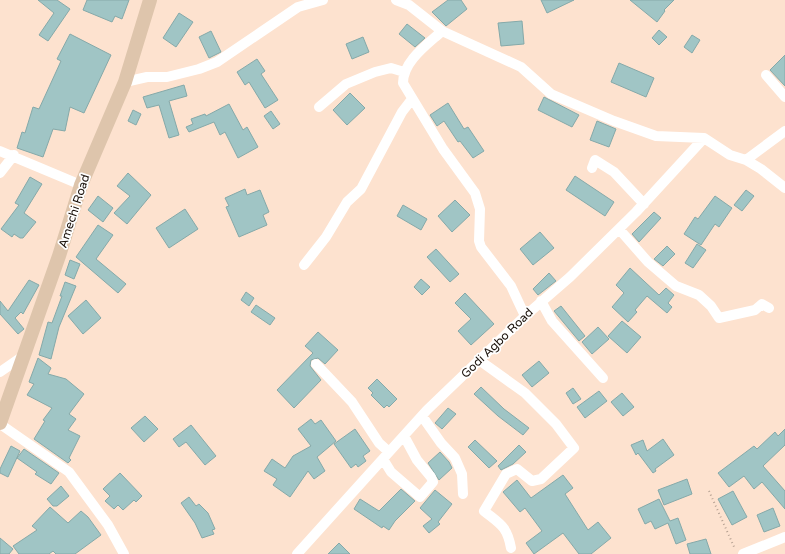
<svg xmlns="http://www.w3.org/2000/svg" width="785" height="554" viewBox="0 0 785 554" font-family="'Varela Round',sans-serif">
<rect width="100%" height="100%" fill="#fde2cf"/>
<path fill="#a0c5c5" stroke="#85a9a9" d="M38 0H57L70 9 48 41 39 35 54 13Z
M87 0H129L122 19 115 16 112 22 83 10Z
M448 0H461L467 9 446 26 432 12Z
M541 0H574L547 13Z
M630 0H674L664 10 665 11 657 22Z
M179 13 193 22 176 47 163 38Z
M522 21 524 44 501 46 498 23Z
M407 24 425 38 415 47 399 34Z
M659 30 667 37 659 45 652 38Z
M211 31 221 52 209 58 199 37Z
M70 34 111 55 84 113 70 107 65 131 53 129 43 157 17 148 22 132 25 133 33 107 39 109 61 61 57 59Z
M692 35 700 40 692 53 684 47Z
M363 37 369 52 352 59 346 44Z
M785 55V86L770 70Z
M257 59 265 71 261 74 278 100 265 108 249 82 245 85 237 72Z
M619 63 654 78 646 97 611 82Z
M184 85 187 96 169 101 179 135 169 138 159 105 147 108 143 97Z
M350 93 365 108 347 125 333 110Z
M544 97 579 115 572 127 538 110Z
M448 103 464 129 468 127 484 151 473 158 460 141 458 142 444 121 437 126 430 115Z
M229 104 243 130 247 127 258 147 238 158 225 132 220 135 214 122 189 132 186 127 193 124 191 119 205 114 206 116Z
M133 110 141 114 136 125 128 121Z
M271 111 280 124 273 129 264 116Z
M597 121 616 129 609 147 590 140Z
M128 173 151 195 127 224 114 213 130 196 117 186Z
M575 176 614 202 605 216 566 190Z
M30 177 42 184 24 213 36 222 23 238H20L14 234 12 237 1 229 19 205 15 203Z
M245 189 247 195 260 190 269 212 263 215 267 225 239 237 226 207 229 206 225 198Z
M746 190 754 196 742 211 734 205Z
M98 196 113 208 103 222 88 210Z
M715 196 732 208 719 227 715 224 701 245 684 234 695 217 698 219Z
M455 200 470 215 452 232 438 216Z
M403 205 427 219 421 230 397 216Z
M185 209 198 229 169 248 156 228Z
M654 212 661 218 639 242 632 234Z
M98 225 113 235 96 259 126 284 118 293 76 257Z
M540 232 554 248 533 265 520 249Z
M697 244 706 250 693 268 685 263Z
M667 246 675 254 663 266 654 259Z
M436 249 459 274 450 282 427 257Z
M70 260 80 264 74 279 65 275Z
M630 268 659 295 666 288 674 295 668 303 672 307 667 313 647 296 635 310 637 312 628 322 612 307 624 293 616 285Z
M549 273 556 281 538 295 533 289Z
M421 279 430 287 422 295 414 287Z
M29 280 39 285 23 314 21 312 15 318 24 329 18 334 0 314V301L8 311Z
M65 282 76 286 59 327 51 359 39 355 48 322 52 323 62 296H60Z
M246 292 254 298 249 306 241 300Z
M465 293 494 324 471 345 458 331 471 319 455 303Z
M86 300 101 318 83 334 68 316Z
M256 305 275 318 270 325 251 312Z
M561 306 585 336 579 341 554 311Z
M622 321 641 337 627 353 608 336Z
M598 327 609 339 592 354 582 342Z
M318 332 338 350 325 364 318 358 311 360 310 366 321 380 294 408 277 390 313 353 305 346Z
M38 358 51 368 48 374 66 379 84 394 69 414 76 419 68 430 80 436 69 458 71 460 68 463 34 439 45 421 43 420 52 408 27 395 34 384 29 382Z
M539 361 549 373 532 387 522 375Z
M377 379 397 399 389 407 387 405 384 408 371 395 373 393 368 388Z
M481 387 504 409 529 428 523 435 498 416 474 394Z
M573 388 581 399 573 404 566 393Z
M599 391 607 401 585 418 577 407Z
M622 393 634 407 623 416 611 402Z
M448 408 456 414 442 429 435 423Z
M145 416 158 429 144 442 131 428Z
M311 419 315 424 321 420 336 441 317 457 325 471 314 479 308 471 290 497 273 485 277 479 264 471 272 459 285 468 293 456 311 446 298 429Z
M191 425 216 456 205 465 186 442 179 447 173 439Z
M355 429 370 451 363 456 366 461 358 467 356 464 351 468 334 444Z
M785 429V445L763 466 785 491V509L762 482 754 489 744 476 729 487 718 473 754 446 757 449 775 432 778 436Z
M663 439 674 455 655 469 656 471 653 473 638 453 636 455 631 445 643 440 647 451Z
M475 440 497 461 489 468 468 447Z
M519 445 526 452 513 464 501 470 498 466Z
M11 446 20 451 8 477 0 473V469Z
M24 449 59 473 51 484 35 474 37 472 17 458Z
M440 452 449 462 452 468 439 480 428 463Z
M120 473 142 496 136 502 134 500 123 510 118 505 114 509 105 501 110 496 103 489Z
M563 475 573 488 565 494 588 530 598 522 611 538 591 554H579L563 533 534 554 526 543 542 531 525 508 520 512 503 492 517 480 531 498Z
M687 479 692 494 664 505 658 490Z
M61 486 69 496 57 506H53L47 499Z
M401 489 415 501 395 521 389 530 383 526 382 528 354 509 360 499 379 511Z
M435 490 452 504 438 522 440 524 429 533 423 526 432 519 420 508Z
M733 491 747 517 732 525 718 499Z
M189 497 196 506 199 504 208 513 215 529 212 530 214 534 202 538 195 523 181 503Z
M659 499 670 521 678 518 686 540 676 544 668 523 655 529 651 521 645 524 638 509Z
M50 507 68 523 81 511 88 517 101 535 75 554H56L53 551 49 554H19L13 546 37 530 32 526Z
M773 508 780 526 764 532 757 515Z
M0 538 13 549 9 554H0Z
M706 539 711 554H690L687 544Z
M339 543 350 554H328Z"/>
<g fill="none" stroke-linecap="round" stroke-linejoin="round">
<path stroke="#b7a293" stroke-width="2" stroke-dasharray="1 3" stroke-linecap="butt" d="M709 491 735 549"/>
<path stroke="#fff" stroke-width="10" d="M396 0 409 5 442 31 521 67 551 94 614 121 656 136 704 138 730 155 746 160 761 169 785 188
M442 31C428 44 403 61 403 83L443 149 475 193 480 209 479 241 481 247 511 286 525 316
M766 75 785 97
M125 82 147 77H167L199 69 217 62 298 7 323 0
M319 107 346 84 375 72 391 68 404 72
M0 151 81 185
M746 160 785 131
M592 168 595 160 614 172 644 204
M0 173 14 155
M619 229 648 262 676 286 699 295 711 306 719 318 755 310 762 304 769 308
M304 265 326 237 347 202 361 189 402 112 412 99
M541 301 552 321 603 378
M479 360 525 393 556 424 574 448 541 479 532 481 517 469 506 474 484 511C500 524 507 526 511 548
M316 364 352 402 379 443 389 452
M0 372 23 356
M422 416 441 443 455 458 462 474 463 494
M0 424 69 472 108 525 124 554
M383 459 391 472 420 497 433 482 431 477 417 460 404 436
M297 554 427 410 525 316 570 277 636 212 704 138
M743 554 785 537"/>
<path stroke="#dec5ac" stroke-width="14" d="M0 423 59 256 81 185 125 82 150 0"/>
</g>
<g text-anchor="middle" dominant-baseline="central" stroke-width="3.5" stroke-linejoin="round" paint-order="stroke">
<g font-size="12" fill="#1b120b" stroke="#fff">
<text transform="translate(74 211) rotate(-72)">Amechi Road</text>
<text transform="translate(497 343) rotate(-44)">Godi Agbo Road</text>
</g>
</g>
</svg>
